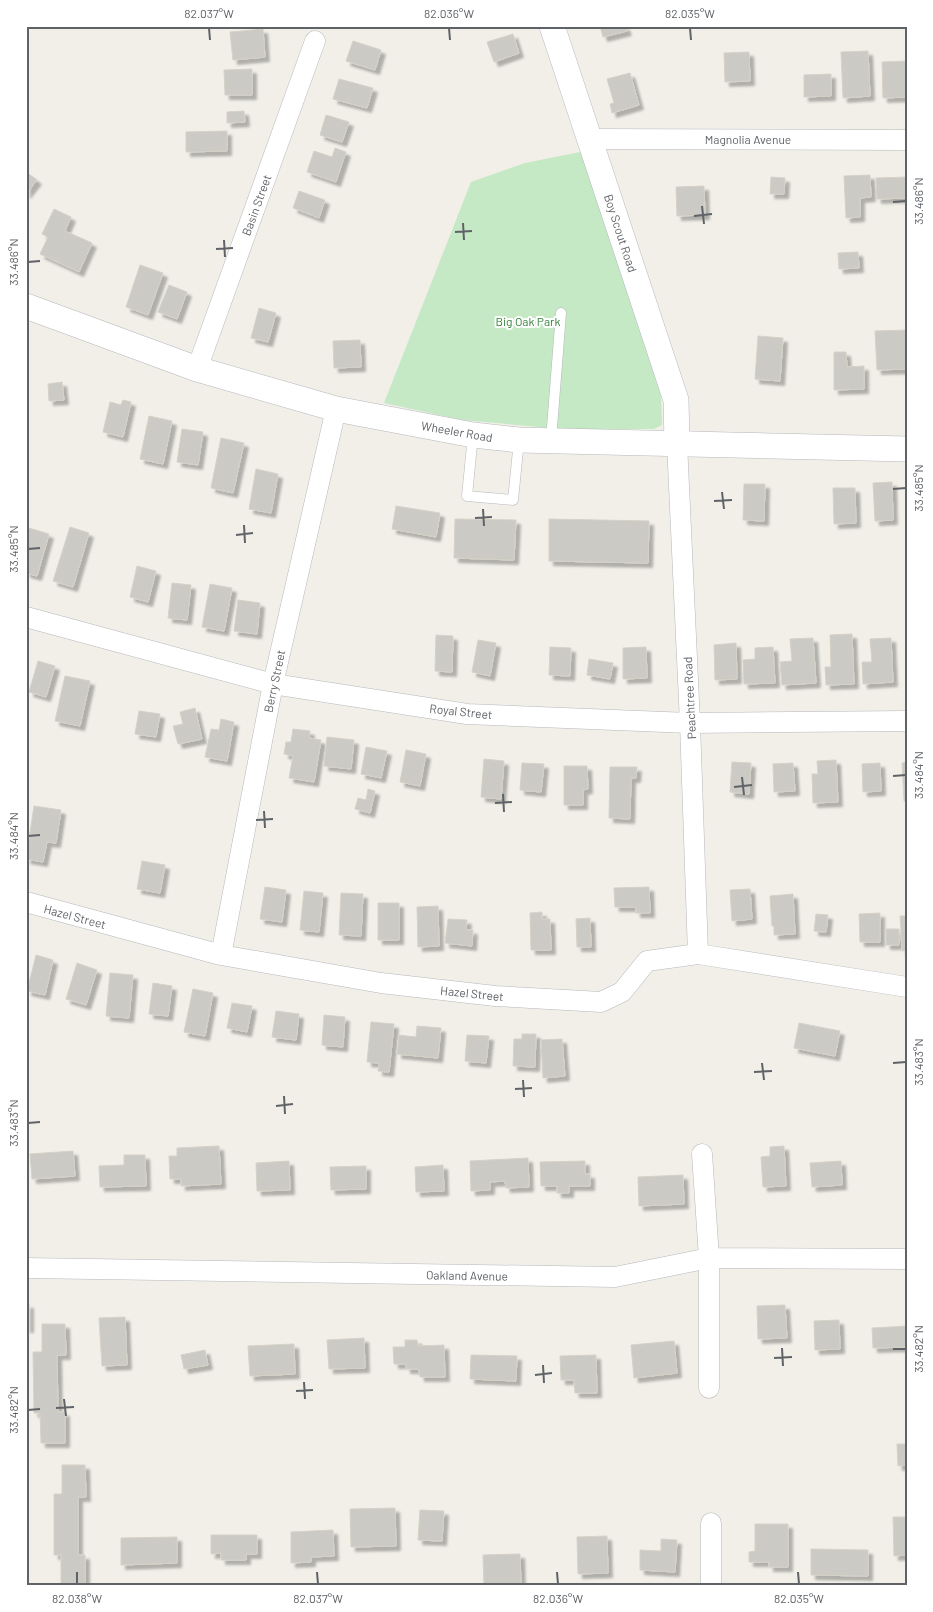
<svg xmlns="http://www.w3.org/2000/svg" width="933" height="1612" viewBox="0 0 933 1612" font-family="Barlow,sans-serif">
<defs>
<filter id="shadow"><feDropShadow dx="4.5" dy="4.5" stdDeviation="1" flood-color="#0004"/></filter>
</defs>
<rect width="100%" height="100%" fill="#f1efe8"/>
<path fill="#c5e8c5" d="M585 151 661 396 662 425 654 429H562L462 420 384 403 471 182 525 163Z"/>
<path fill="#cccac5" stroke="#d6d1c6" filter="url(#shadow)" d="M600 26H625L627 31 603 37Z
M263 29 265 57 233 60 230 32Z
M513 34 519 53 494 62 487 42Z
M353 41 381 50 375 70 346 61Z
M868 51 870 96 843 98 841 52Z
M749 52 750 81 725 82 724 53Z
M907 61V97L883 98 882 62Z
M252 69V95H225L224 70Z
M630 73 639 105 612 113 610 104 614 103 607 79Z
M831 74V96L804 97V75Z
M339 79 373 88 367 108 333 99Z
M244 111 245 122 227 123V112Z
M326 115 349 122 342 142 320 135Z
M227 131V151L186 152V132Z
M335 148 346 152 336 182 307 172 314 151 332 157Z
M26 172 37 180 26 194Z
M870 175 871 197 860 198V217L846 218 844 176Z
M771 177 785 178 784 194H770Z
M907 177V198L877 199 876 178Z
M704 186 705 215 677 216 676 187Z
M299 191 325 200 319 218 293 208Z
M54 209 71 217 65 231 92 243 79 272 40 254 48 237 42 234Z
M858 252 859 268 839 269 838 253Z
M140 265 163 273 148 315 126 307Z
M169 285 187 292 177 319 158 312Z
M259 308 276 313 268 342 251 338Z
M907 330V369L877 370 875 331Z
M758 336 783 338 780 381 755 379Z
M360 340 361 367 334 368 333 341Z
M834 352H846L847 367 864 366V389L834 390Z
M62 382 64 400 49 401 48 384Z
M123 400 131 402 123 437 103 432 110 402 121 405Z
M149 416 172 421 163 464 140 459Z
M182 429 203 432 198 465 177 462Z
M221 438 244 443 233 493 211 488Z
M256 469 278 474 271 513 249 509Z
M892 482 893 520 875 521 873 483Z
M744 484H765L764 521 743 520Z
M833 488H855L856 523 834 524Z
M396 506 440 513 436 537 392 529Z
M455 519 516 520 514 560 454 558Z
M549 519 649 521 648 563 549 561Z
M70 527 89 533 73 587 53 581Z
M29 528 49 534 37 576 26 573V537Z
M137 566 156 571 148 602 130 597Z
M172 583 191 585 187 620 168 618Z
M210 584 232 588 224 631 202 627Z
M238 600 260 603 257 634 234 631Z
M852 634 854 684 826 685 825 667H831L830 635Z
M436 635 453 636 452 672 435 671Z
M813 638 816 683 782 685 780 662 792 661 790 639Z
M891 638 893 682 863 684 862 662H872L870 639Z
M478 640 496 643 490 676 472 672Z
M736 643 737 679 715 680 714 645Z
M550 647 571 648 570 676 549 675Z
M646 647 647 678 623 679V648Z
M773 647 775 683 744 684 743 660 755 659V648Z
M589 659 613 663 610 679 587 675Z
M38 661 55 666 46 697 29 692Z
M65 676 90 681 80 726 55 721Z
M195 708 202 739 178 744 173 726 183 724 180 712Z
M139 711 160 714 156 737 135 734Z
M221 719 234 722 227 761 205 757 211 729 219 730Z
M293 729 310 731 309 738 321 740 314 782 289 778 293 756 284 754 286 742H291Z
M327 737 354 740 351 769 324 766Z
M366 747 387 751 381 778 361 774Z
M406 750 426 754 420 786 400 782Z
M484 759 504 761 501 799 481 797Z
M836 760 838 802 813 803 812 774H818L817 761Z
M732 762 751 763 749 794 730 792Z
M907 762V801H904L902 763Z
M522 763 544 764 541 792 520 790Z
M793 763 795 791 774 792 773 764Z
M880 763 881 791 863 792 862 764Z
M564 766H587L588 789 583 790V805H564Z
M610 767H637L636 778H631L630 819 609 818Z
M368 789 375 791 370 813 355 809 358 798 366 800Z
M34 806 61 810 56 843 47 842 43 862 26 859Z
M142 861 165 865 160 893 137 889Z
M265 887 286 890 282 922 260 919Z
M649 887 650 913H636V907H615L614 888Z
M750 889 752 919 732 921 730 890Z
M304 891 323 893 319 932 300 930Z
M341 893 363 894 361 936 339 935Z
M793 894 795 934 774 935V926H772L770 896Z
M378 903H399V940H378Z
M438 906 439 946 418 947 417 907Z
M542 912V919H550L551 950H531L530 913Z
M880 913V942H860L859 914Z
M816 914 828 915 826 932 814 931Z
M900 916H907V950L902 951Z
M590 918 591 947H577L576 919Z
M448 919 467 920 466 930H473L472 946 445 943Z
M886 929H899V945H886Z
M36 955 53 960 45 995 27 991Z
M77 963 97 970 86 1005 66 999Z
M110 973 133 975 129 1018 106 1016Z
M153 983 172 986 168 1016 149 1014Z
M193 989 213 993 205 1036 184 1032Z
M232 1003 252 1006 247 1032 227 1028Z
M276 1011 299 1014 296 1040 272 1037Z
M324 1015 345 1017 343 1047 322 1045Z
M371 1022 394 1024 389 1072 378 1071 379 1063 367 1062Z
M799 1023 840 1031 835 1056 794 1048Z
M417 1026 441 1028 438 1058 397 1054 399 1035 416 1037Z
M522 1034H536L535 1067 513 1066 514 1039H522Z
M467 1035 489 1036 486 1063 465 1061Z
M562 1039 565 1076 543 1078 541 1040Z
M219 1146 221 1184 181 1186V1179H170L169 1156H177V1148Z
M784 1146 786 1186 763 1187 761 1157 770 1156V1147Z
M73 1151 75 1176 32 1179 30 1154Z
M124 1155H145L146 1186 100 1187 99 1166 124 1165Z
M528 1158 529 1187 506 1188 505 1181 490 1182V1190L471 1191 470 1161Z
M289 1161 290 1190 257 1191 256 1163Z
M585 1161V1174H590V1186H569V1193H557V1186H541L540 1162Z
M841 1161 842 1185 812 1187 810 1163Z
M443 1165 444 1191 416 1192 415 1167Z
M366 1166V1189L331 1190 330 1167Z
M683 1175 684 1204 639 1206 638 1177Z
M26 1304H29V1328H26Z
M785 1305 787 1338 758 1339 757 1306Z
M125 1317 127 1365 102 1366 99 1318Z
M839 1320 840 1349 815 1350 814 1321Z
M42 1324H65L66 1355H57L58 1412H65V1443H41L40 1413H34L33 1352H42Z
M907 1326V1347L873 1348 872 1328Z
M364 1338 365 1368 329 1369 327 1340Z
M405 1340H417L418 1346 444 1345 445 1377H420L419 1369H406V1364H394L393 1347H405Z
M674 1341 677 1373 634 1378 631 1345Z
M294 1344 295 1374 250 1376 248 1346Z
M205 1350 208 1365 184 1369 181 1355Z
M471 1355 517 1356 516 1381 470 1379Z
M596 1355 597 1393H575L574 1380H561L560 1356Z
M897 1444H907V1465L898 1466Z
M62 1465H85L86 1497H78V1555H85V1585L61 1586V1555H54V1494H62Z
M395 1508 396 1546 351 1547 350 1509Z
M420 1510 444 1511 442 1541 418 1540Z
M893 1517H907V1555L894 1556Z
M755 1524H788V1567H769V1562H749V1552L755 1551Z
M333 1530 334 1556 311 1557V1562L291 1563V1532Z
M211 1535H257V1554H246V1560H221V1553L211 1554Z
M607 1536 608 1573 578 1574 577 1537Z
M177 1537V1563L121 1565V1538Z
M661 1539 677 1540 675 1572 640 1570V1550L661 1551Z
M811 1549 868 1550V1576L811 1575Z
M520 1554 521 1586H484L483 1555Z"/>
<g fill="none" stroke-linecap="round" stroke-linejoin="round">
<g stroke="#b5b8bc" stroke-width="11">
<path id="service" d="M473 435 467 496 513 500 519 440
M551 440 561 313"/>
</g>
<g stroke="#b5b8bc" stroke-width="21">
<path id="minor" d="M589 139 907 140
M197 369 315 41
M677 443 690 723 698 954
M26 617 273 684 467 714 690 723 907 721
M26 902 221 955 381 983 495 996 601 1002 622 992 647 961 698 954 907 987
M221 955 273 684 336 409
M702 1154 709 1258V1388
M26 1268 615 1277 709 1258 907 1259
M711 1523V1586"/>
</g>
<g stroke="#b5b8bc" stroke-width="26">
<path id="tertiary" d="M552 26 676 400 677 443
M26 306 197 369 336 409 473 435 519 440 907 449"/>
</g>
<use href="#service" stroke="#fff" stroke-width="10"/>
<use href="#minor" stroke="#fff" stroke-width="20"/>
<use href="#tertiary" stroke="#fff" stroke-width="25"/>
</g>
<path fill="none" stroke="#5f6368" stroke-width="2" d="M209 28 210 40M449 28 450 40M690 28 691 40M893 202 906 201M702 206 704 224M694 216 712 214M463 223 464 240M455 232 472 231M224 240 225 257M216 249 233 248M28 262 40 261M893 489 906 488M722 492 724 509M714 501 732 500M483 509 484 526M475 518 492 517M244 525 245 543M236 535 253 533M28 549 40 548M893 776 906 775M742 777 744 795M734 787 752 785M503 794 504 812M495 803 512 802M264 811 265 828M256 820 273 819M28 836 40 835M762 1063 764 1080M893 1063 906 1062M754 1072 772 1071M523 1080 524 1097M515 1089 532 1088M284 1096 285 1114M276 1106 293 1104M28 1123 40 1122M782 1348 783 1366M893 1349H906M774 1358 792 1357M543 1365 544 1383M535 1375 552 1373M304 1382 305 1399M296 1391 313 1390M64 1399 66 1416M56 1408 74 1407M28 1410 40 1409M77 1572V1584M317 1572 318 1584M557 1572 558 1584M798 1572 799 1584"/>
<g text-anchor="middle" dominant-baseline="central" stroke-width="4" stroke-linejoin="round" paint-order="stroke">
<g font-size="12" fill="#5f6368" stroke="#fff">
<text x="748" y="139">Magnolia Avenue</text>
<text transform="translate(256 205) rotate(-70)">Basin Street</text>
<text transform="translate(621 233) rotate(72)">Boy Scout Road</text>
<text transform="translate(457 431) rotate(10)">Wheeler Road</text>
<text transform="translate(274 681) rotate(-78)">Berry Street</text>
<text transform="translate(689 698) rotate(-93)">Peachtree Road</text>
<text transform="translate(461 711) rotate(6)">Royal Street</text>
<text transform="translate(75 916) rotate(15)">Hazel Street</text>
<text transform="translate(472 993) rotate(6)">Hazel Street</text>
<text transform="translate(467 1275) rotate(1)">Oakland Avenue</text>
</g>
<g font-size="12" fill="#348238" stroke="#fff">
<text x="528" y="321">Big Oak Park</text>
</g>
</g>
<rect width="933" height="1612" fill="none" stroke="#ffffff" stroke-width="55"/>
<rect x="28" y="28" width="878" height="1556" fill="none" stroke="#5f6368" stroke-width="2"/>
<g font-size="12" text-anchor="middle" fill="#5f6368">
<text x="209" y="18">82.037°W</text>
<text x="449" y="18">82.036°W</text>
<text x="690" y="18">82.035°W</text>
<text transform="translate(919 201) rotate(-90)" y="4">33.486°N</text>
<text transform="translate(14 262) rotate(-90)" y="4">33.486°N</text>
<text transform="translate(919 488) rotate(-90)" y="4">33.485°N</text>
<text transform="translate(14 549) rotate(-90)" y="4">33.485°N</text>
<text transform="translate(919 775) rotate(-90)" y="4">33.484°N</text>
<text transform="translate(14 836) rotate(-90)" y="4">33.484°N</text>
<text transform="translate(919 1062) rotate(-90)" y="4">33.483°N</text>
<text transform="translate(14 1123) rotate(-90)" y="4">33.483°N</text>
<text transform="translate(919 1349) rotate(-90)" y="4">33.482°N</text>
<text transform="translate(14 1410) rotate(-90)" y="4">33.482°N</text>
<text x="77" y="1603">82.038°W</text>
<text x="318" y="1603">82.037°W</text>
<text x="558" y="1603">82.036°W</text>
<text x="799" y="1603">82.035°W</text>
</g>
</svg>
